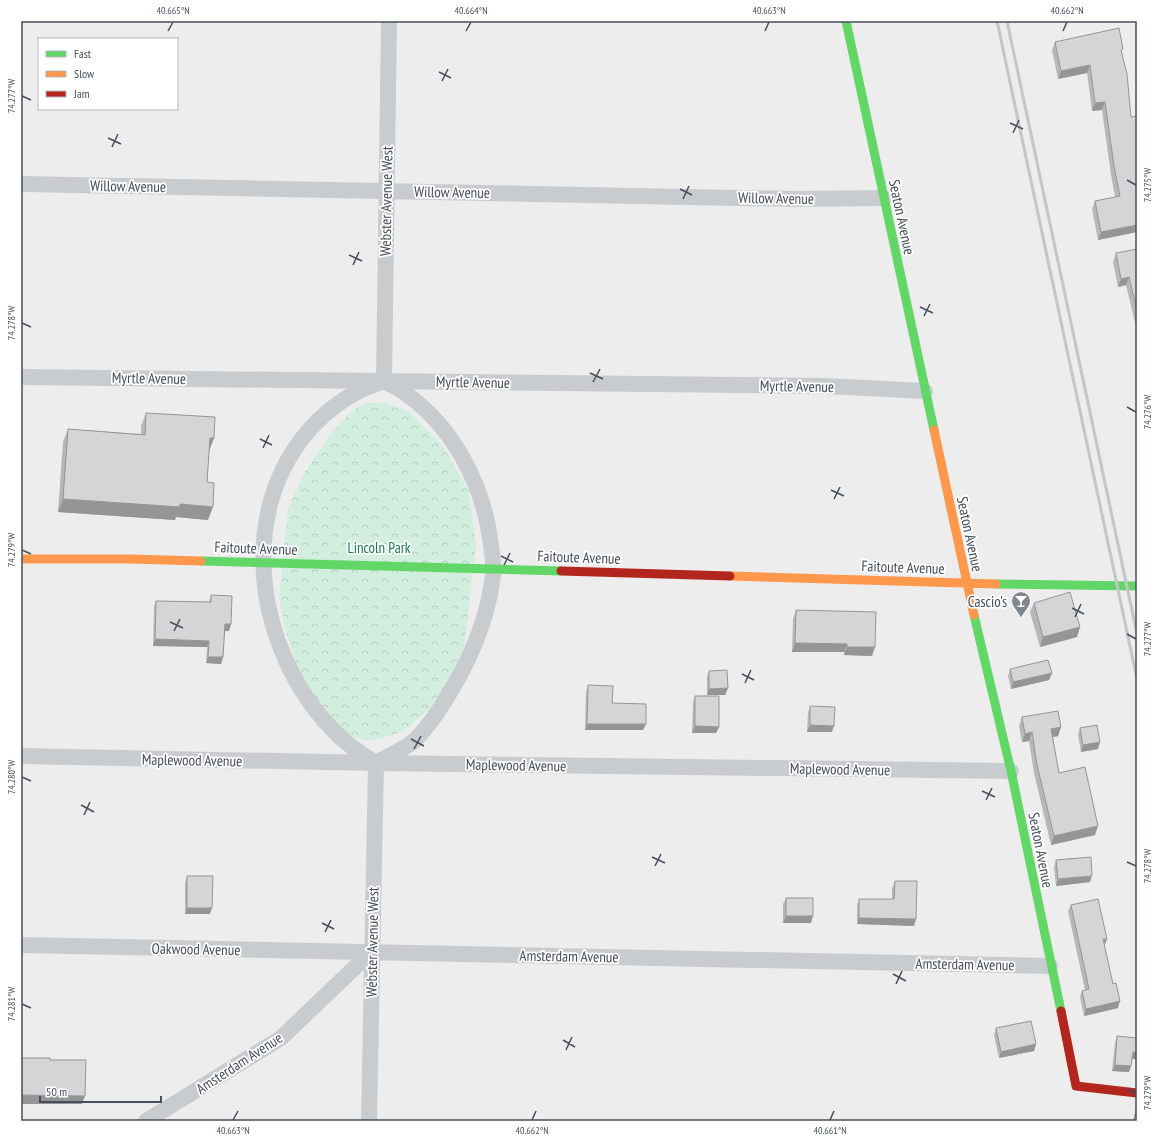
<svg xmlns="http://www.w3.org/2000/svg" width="1158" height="1142" viewBox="0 0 1158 1142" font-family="'PT Sans Narrow',sans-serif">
<defs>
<pattern id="park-crowns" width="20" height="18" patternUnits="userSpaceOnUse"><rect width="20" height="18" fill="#d1eedf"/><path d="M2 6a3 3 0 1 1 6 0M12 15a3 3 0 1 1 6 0" fill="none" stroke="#b5cec2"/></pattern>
</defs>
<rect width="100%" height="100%" fill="#eeeded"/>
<path fill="url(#park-crowns)" d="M364 403H384L407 410 442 445 469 491 476 546 464 648 449 681 429 709 403 732 376 740H362L343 732 323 713 300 673 286 633 279 597 288 509 304 473 330 435 349 414Z"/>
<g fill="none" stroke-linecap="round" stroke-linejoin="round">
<path stroke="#c9ccce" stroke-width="16" d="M21 184 795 199 884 198
M21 377 825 386 925 391
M384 381C391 385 399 388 405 393 452 426 482 482 490 538 492 550 494 563 493 575 489 609 476 645 460 675 449 695 431 724 415 740 407 748 386 757 376 763 359 753 344 742 331 728 245 637 232 474 345 399 357 391 370 386 384 381Z
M384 381 389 21
M21 756 376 763 1011 771
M21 945 1050 966
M146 1121 281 1038 371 952
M369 1121 376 763"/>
<path stroke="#63d668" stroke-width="9" d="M846 21 934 430
M201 561 561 571
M996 584 1137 586
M974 615 1011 771 1061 1011"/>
<path stroke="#ff974d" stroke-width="9" d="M934 430 974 615
M21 559H131L201 561
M730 576 996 584"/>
<path stroke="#b3261e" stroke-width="9" d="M561 571 730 576
M1061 1011 1076 1086 1137 1093"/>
<path stroke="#c4c5c7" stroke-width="3" d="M997 21 1137 679
M1007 21 1137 634"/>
</g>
<path fill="#b7b7ba" d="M1055 42 1122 53 1137 232 1098 240 1092 209 1095 201 1115 197 1111 175 1102 110 1092 111 1087 73 1058 79 1052 50Z
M1137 249V327H1136L1126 285 1118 287 1113 262 1116 253Z
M146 413 214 438 209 451 207 482 208 520 176 517 175 520 58 512 63 442 68 429 141 434V426Z
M211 595 231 624 229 631H225L223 657 221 664 206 663 207 647 153 646 154 607 156 601 209 602Z
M1034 603 1080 627 1077 637 1040 647 1030 612Z
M796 610 872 656 844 655V652H792L793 619Z
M1010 669 1052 673 1049 680 1011 689 1008 676Z
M709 671 728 688 725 695H707V677Z
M588 685 612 703 643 730H585L586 692Z
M695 696 719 727 716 733H692L693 702Z
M810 706 832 732H807L808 713Z
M1022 717 1061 727 1058 736 1053 737 1059 773 1095 835 1051 845 1034 773 1029 741 1022 742 1019 726Z
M1080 728 1098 749 1081 752 1078 735Z
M1056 860 1090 882 1056 886 1054 867Z
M187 876 210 914H185V883Z
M895 881 916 919 914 926 857 924V906L859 899H892V888Z
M786 898 811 923H783V904Z
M1071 905 1104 945 1118 1008 1084 1016 1080 997 1082 991 1085 990 1068 911Z
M996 1028 1036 1044 1034 1051 999 1058 994 1035Z
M1117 1036 1137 1059H1132L1131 1066 1129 1072 1112 1071 1115 1043Z
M1136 1110 1137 1121H1133L1134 1116Z"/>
<path fill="#959597" d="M1090 65 1087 73 1058 79 1061 71Z
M1105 102 1102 110 1092 111 1095 103Z
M1137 225V232L1098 240 1101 232Z
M1129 277 1126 285 1118 287 1121 279Z
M210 438H214L209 451 205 450Z
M63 499 180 504 213 507 208 520 176 517 175 520 58 512Z
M225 624H231L229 631H223Z
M1080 627 1077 637 1040 647 1043 637Z
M155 639 209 641 207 647 153 646Z
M795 643 847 644 844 652H792Z
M847 647H875L872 656 844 655Z
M208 657H223L221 664 206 663Z
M1052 673 1049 680 1011 689 1013 682Z
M728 688 725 695H707L709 689Z
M587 724H646L643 730H585Z
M810 725 834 726 832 732H807Z
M695 726 719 727 716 733H692Z
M1061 727 1058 736 1048 738 1051 729Z
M1032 732 1029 741 1022 742 1025 734Z
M1100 742 1098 749 1081 752 1083 745Z
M1098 826 1095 835 1051 845 1054 836Z
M1092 876 1090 882 1056 886 1058 879Z
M187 908H212L210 914H185Z
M786 916H813L811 923H783Z
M859 918 916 919 914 926 857 924Z
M1103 939H1107L1105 945Z
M1120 1001 1118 1008 1084 1016 1086 1009Z
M1036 1044 1034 1051 999 1058 1001 1052Z
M1133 1052H1137V1059H1130Z
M1115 1065 1131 1066 1129 1072 1112 1071Z
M21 1095 85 1096 82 1104H21Z"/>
<path fill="#d5d5d8" stroke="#959597" d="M1119 28 1123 49 1121 50 1127 74 1131 117 1137 116V225L1101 232 1095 201 1120 196 1114 166 1105 102 1095 103 1090 65 1061 71 1055 42Z
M1137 249V310L1129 277 1121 279 1116 253Z
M146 413 215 417 214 438H210L207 482 214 483 213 507 180 504V507L63 499 68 429 145 435Z
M1070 592 1080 627 1043 637 1034 603Z
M211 595 232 596 231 624H225L223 657H208L209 641 155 639 156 601 211 602Z
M796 610 876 612 875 647H847V644L795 643Z
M1048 660 1052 673 1013 682 1010 669Z
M727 670 728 688 709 689V671Z
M588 685 613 686 612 703 646 704V724H587Z
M695 696H719V727L695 726Z
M810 706 835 707 834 726 810 725Z
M1058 711 1061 727 1051 729 1059 773 1085 767 1098 826 1054 836 1037 765 1032 732 1025 734 1022 717Z
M1097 725 1100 742 1083 745 1080 728Z
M1091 857 1092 876 1058 879 1056 860Z
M187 876H213L212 908H187Z
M895 881H917L916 919 859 918V899H894Z
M786 898H813V916H786Z
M1098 899 1107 939H1103L1113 984 1116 983 1120 1001 1086 1009 1082 991 1089 989 1071 905Z
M1031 1021 1036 1044 1001 1052 996 1028Z
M1117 1036 1137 1038V1052H1133L1131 1066 1115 1065Z
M21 1058H50V1060H86L85 1096 21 1095Z
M1136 1110H1137V1121H1134Z"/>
<path fill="none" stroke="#454e5a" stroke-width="1.5" d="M168 31 173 22M466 31 471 22M765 31 769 22M1063 31 1067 22M439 72 451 78M442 81 448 69M22 96 31 100M1010 123 1023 129M1013 133 1019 120M108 138 121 144M112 147 118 134M1127 180 1136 185M680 189 692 195M683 199 689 186M349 255 362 261M353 265 359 252M920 307 933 313M924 316 930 304M22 323 31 327M590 373 603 379M593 382 600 369M1127 407 1136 412M260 439 272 445M263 448 269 435M831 490 844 496M834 499 840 487M22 550 31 554M501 556 513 562M504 565 510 553M1072 608 1084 614M1075 617 1081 604M170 622 183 628M174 631 180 619M1127 634 1136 639M742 674 754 680M745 683 751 670M411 739 424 746M414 749 421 736M22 777 31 781M982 791 995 797M986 800 992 788M81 805 94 812M84 815 90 802M652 857 665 863M1127 862 1136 866M655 866 661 854M322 923 334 929M325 932 331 920M893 974 906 981M896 984 902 971M22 1004 31 1008M563 1040 575 1047M566 1050 572 1037M1127 1089 1136 1093M233 1120 238 1111M532 1120 536 1111M830 1120 834 1111"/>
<defs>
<g id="bar-pin" transform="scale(1)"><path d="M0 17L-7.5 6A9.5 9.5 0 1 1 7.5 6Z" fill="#80868d" stroke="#fff"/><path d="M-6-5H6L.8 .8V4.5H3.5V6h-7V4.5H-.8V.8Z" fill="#fff"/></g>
</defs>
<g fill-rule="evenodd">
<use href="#bar-pin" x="1021" y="601"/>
</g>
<g text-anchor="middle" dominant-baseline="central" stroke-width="3.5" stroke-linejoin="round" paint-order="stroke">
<g font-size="15" fill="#454e5a" stroke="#fff">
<text transform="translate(128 186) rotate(1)">Willow Avenue</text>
<text transform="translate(452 192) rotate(1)">Willow Avenue</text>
<text transform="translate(776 198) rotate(1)">Willow Avenue</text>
<text transform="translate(386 201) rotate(-89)">Webster Avenue West</text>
<text transform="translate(902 217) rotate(78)">Seaton Avenue</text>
<text transform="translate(149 378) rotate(1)">Myrtle Avenue</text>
<text transform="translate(473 382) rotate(1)">Myrtle Avenue</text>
<text transform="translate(797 386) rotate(1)">Myrtle Avenue</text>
<text transform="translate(970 534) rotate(78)">Seaton Avenue</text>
<text transform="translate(256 548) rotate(2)">Faitoute Avenue</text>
<text transform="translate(579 557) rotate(2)">Faitoute Avenue</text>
<text transform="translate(903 567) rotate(2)">Faitoute Avenue</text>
<text transform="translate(192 760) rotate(1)">Maplewood Avenue</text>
<text transform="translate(516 765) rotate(1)">Maplewood Avenue</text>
<text transform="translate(840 769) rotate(1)">Maplewood Avenue</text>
<text transform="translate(1041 850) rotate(79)">Seaton Avenue</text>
<text transform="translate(372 942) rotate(-89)">Webster Avenue West</text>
<text transform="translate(196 949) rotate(1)">Oakwood Avenue</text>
<text transform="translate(569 956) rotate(1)">Amsterdam Avenue</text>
<text transform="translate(965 964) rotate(1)">Amsterdam Avenue</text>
<text transform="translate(239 1063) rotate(-33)">Amsterdam Avenue</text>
</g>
<g font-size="15" fill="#167a52" stroke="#fff">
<text x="379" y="547">Lincoln Park</text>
</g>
<g font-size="15" fill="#454e5a" stroke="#fff" text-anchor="end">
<text x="1007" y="601">Cascio's</text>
</g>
</g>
<rect width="1158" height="1142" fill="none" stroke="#ffffff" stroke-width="44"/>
<rect x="38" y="38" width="140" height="72" fill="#ffffff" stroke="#b5b8bd"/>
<rect x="46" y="51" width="20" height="6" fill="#63d668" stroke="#b5b8bd"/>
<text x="74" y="58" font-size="12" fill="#454e5a">Fast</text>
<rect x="46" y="71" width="20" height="6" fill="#ff974d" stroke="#b5b8bd"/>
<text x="74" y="78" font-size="12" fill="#454e5a">Slow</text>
<rect x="46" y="91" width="20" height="6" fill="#b3261e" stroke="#b5b8bd"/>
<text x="74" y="98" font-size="12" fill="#454e5a">Jam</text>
<path d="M40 1096v6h121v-6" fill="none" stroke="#454e5a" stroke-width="2"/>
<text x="46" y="1096" font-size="12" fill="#454e5a" stroke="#ffffff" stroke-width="3" paint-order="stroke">50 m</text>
<rect x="22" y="22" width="1114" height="1098" fill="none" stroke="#454e5a" stroke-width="1.5"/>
<g font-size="10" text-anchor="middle" fill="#454e5a">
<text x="173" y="14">40.665°N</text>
<text x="471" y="14">40.664°N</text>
<text x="769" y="14">40.663°N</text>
<text x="1067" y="14">40.662°N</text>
<text transform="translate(11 96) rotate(-90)" y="4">74.277°W</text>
<text transform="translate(1147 185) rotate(-90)" y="4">74.275°W</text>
<text transform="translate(11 323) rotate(-90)" y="4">74.278°W</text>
<text transform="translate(1147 412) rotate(-90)" y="4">74.276°W</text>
<text transform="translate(11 550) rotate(-90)" y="4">74.279°W</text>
<text transform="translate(1147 639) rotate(-90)" y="4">74.277°W</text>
<text transform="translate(11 777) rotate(-90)" y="4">74.280°W</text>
<text transform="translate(1147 866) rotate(-90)" y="4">74.278°W</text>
<text transform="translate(11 1004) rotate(-90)" y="4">74.281°W</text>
<text transform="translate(1147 1093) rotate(-90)" y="4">74.279°W</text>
<text x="233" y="1134">40.663°N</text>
<text x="532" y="1134">40.662°N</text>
<text x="830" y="1134">40.661°N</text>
</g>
</svg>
